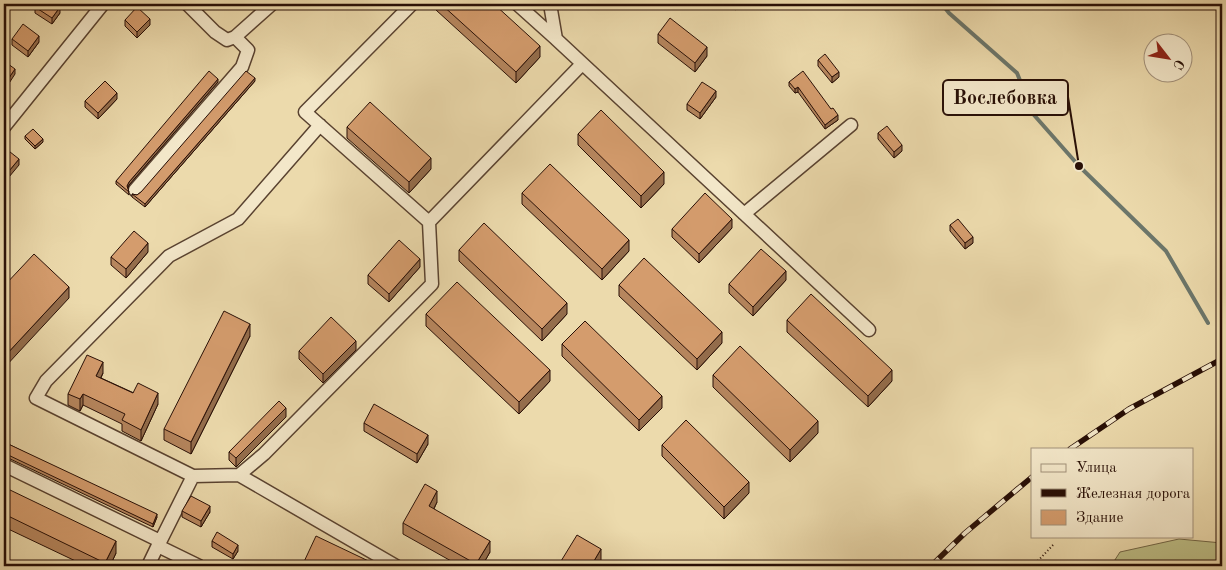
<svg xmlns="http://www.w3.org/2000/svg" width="1226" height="570" viewBox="0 0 1226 570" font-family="'Old Standard TT',serif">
<rect width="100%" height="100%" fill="#ecdaac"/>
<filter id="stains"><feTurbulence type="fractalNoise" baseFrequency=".004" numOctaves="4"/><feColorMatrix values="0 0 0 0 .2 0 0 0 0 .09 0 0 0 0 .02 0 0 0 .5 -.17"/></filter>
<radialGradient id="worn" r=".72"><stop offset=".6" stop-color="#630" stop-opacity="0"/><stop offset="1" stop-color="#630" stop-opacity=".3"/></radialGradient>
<path fill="#bdbe86" stroke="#726646" d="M1179 539 1222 543V566H1111L1120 552Z"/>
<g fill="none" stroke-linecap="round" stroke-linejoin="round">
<path stroke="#6c766a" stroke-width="4" d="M942 4 949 13 1017 73 1034 115 1079 166 1166 251 1208 323"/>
<g stroke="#594230" stroke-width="15">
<path id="minor" d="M187 4 215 32 227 40 235 37 272 4
M412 4 305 112 429 222
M517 4 556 39
M550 4 556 39 869 330
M4 127 103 4
M135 190 242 67 248 50 235 37
M744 214 851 125
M4 465 160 541 148 566
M239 475 264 454 432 284 429 222 582 64
M193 476 239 475 396 566
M199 566 158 546 193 476 36 398 46 381 169 256 238 219 320 125"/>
</g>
<path stroke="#280f06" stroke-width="2" stroke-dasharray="1 2.5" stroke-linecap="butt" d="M1033 566 1053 545"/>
<use href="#minor" stroke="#f3e7c9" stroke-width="12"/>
<g stroke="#280f06" stroke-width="5.5">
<path id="rail" d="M1070 449 1129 409 1222 359
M931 566 965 533 1032 477"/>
</g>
<use href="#rail" stroke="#f3e7c9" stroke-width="4" stroke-dasharray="11" stroke-linecap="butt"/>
</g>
<path fill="#b6865e" stroke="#280f06" d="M436 4H494L540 57 516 83 436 10Z
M728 4H742L736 10Z
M35 7 60 13 52 24 35 13Z
M125 20 150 25 137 38 125 26Z
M658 34 707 56 695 72 658 43Z
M12 39 39 42 28 57 12 45Z
M818 60 839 77 832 83 818 66Z
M255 81 145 207 132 197V194L137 195 141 192Z
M218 82 129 185 128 188 129 195 116 184V181Z
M789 82 831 109 838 120 825 129 798 92 795 93 789 86Z
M716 97 700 119 687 110V104Z
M117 99 98 119 85 107V101Z
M347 127 431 169 409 193 347 138Z
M878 133 902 151 894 158 878 139Z
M578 134 664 184 641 208 578 145Z
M25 136 43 142 35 149 25 139Z
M522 193 629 251 602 280 522 204Z
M950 225 973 243 965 249 950 231Z
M732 228 699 263 672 237V229Z
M459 250 567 314 542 341 459 261Z
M148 252 126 278 111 265V257Z
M420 267 389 302 368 284V275Z
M786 280 753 316 729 293V284Z
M619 285 722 343 697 370 619 296Z
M426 314 550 381 519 414 426 326Z
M787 320 892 381 868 407 787 332Z
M250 336 191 454 164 440V429Z
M562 344 662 408 639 431 562 356Z
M356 350 323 383 299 359V351Z
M103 373 101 378 158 404 141 441 122 431V424L83 405 80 411 68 405V394Z
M713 375 818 433 790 462 713 387Z
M286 417 236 467 229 460V452Z
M364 423 428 444 417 463 364 431Z
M4 442 157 517 153 527 4 456Z
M662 445 749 493 724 519 662 456Z
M4 498 116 553 110 566H86L4 527Z
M437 502 434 509 490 552 482 566H460L403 534V523Z
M182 511 210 512 201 527 182 517Z
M212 541 238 551 233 559 212 547Z"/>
<path fill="#946d4c" stroke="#280f06" d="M737 4H742L736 10V5Z
M60 7V13L52 24V18Z
M150 19V25L137 38V32Z
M39 36V42L28 57V51Z
M540 46V57L516 83V72Z
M707 47V56L695 72V63Z
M15 69V74L4 91V85Z
M839 72V77L832 83V77Z
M255 78V81L145 207V204Z
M218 79V82L129 185 127 189V186L129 182Z
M798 87V92L795 93V89Z
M716 91V97L700 119V113Z
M117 93V99L98 119V113Z
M838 115V120L825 129V125Z
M43 139V142L35 149V146Z
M902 145V151L894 158V152Z
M431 158V169L409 193V182Z
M19 159V165L4 183V177Z
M664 172V184L641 208V196Z
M732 219V228L699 263V254Z
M973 237V243L965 249V243Z
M629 240V251L602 280V269Z
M148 243V252L126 278V269Z
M420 259V267L389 302V294Z
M786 271V280L753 316V307Z
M69 287V298L4 368V357Z
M567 303V314L542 341V329Z
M250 324V336L191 454V442Z
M722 332V343L697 370V359Z
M356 341V350L323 383V374Z
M103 362V373L96 387V376Z
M550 370V381L519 414V402Z
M892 370V381L868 407V396Z
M158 393V404L141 441V430Z
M83 394V405L80 411V399Z
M662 396V408L639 431V420Z
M286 408V417L236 467V458Z
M818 421V433L790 462V450Z
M428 435V444L417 463V454Z
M749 482V493L724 519V507Z
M437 491V502L429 518V506Z
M210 506V512L201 527V521Z
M157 514V517L153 527V524Z
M116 541V553L110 566H105V563Z
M490 541V552L482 566H476V564Z
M238 545V551L233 559V554Z
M601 549V560L597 566H591Z"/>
<path fill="#d49c6d" stroke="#280f06" d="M37 4H55L60 7 52 18 35 7Z
M441 4H494L540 46 516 72Z
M137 7 150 19 137 32 125 20Z
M670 18 707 47 695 63 658 34Z
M23 24 39 36 28 51 12 39Z
M825 54 839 72 832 77 818 60Z
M4 61 15 69 4 85Z
M209 71 218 79 129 182 127 186 129 192 116 181Z
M246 71 255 78 145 204 132 194 137 195 141 192Z
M803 71 831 109 833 108 838 115 825 125 798 87 795 89 789 82Z
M105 81 117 93 98 113 85 101Z
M702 82 716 91 700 113 687 104Z
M370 102 431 158 409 182 347 127Z
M601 110 664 172 641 196 578 134Z
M887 126 902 145 894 152 878 133Z
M33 129 43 139 35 146 25 136Z
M5 148 19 159 4 177V150Z
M550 164 629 240 602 269 522 193Z
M705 193 732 219 699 254 672 229Z
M958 219 973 237 965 243 950 225Z
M484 223 567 303 542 329 459 250Z
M134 231 148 243 126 269 111 257Z
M399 240 420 259 389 294 368 275Z
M761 249 786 271 753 307 729 284Z
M34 254 69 287 4 357V286Z
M644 258 722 332 697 359 619 285Z
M457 282 550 370 519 402 426 314Z
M811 294 892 370 868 396 787 320Z
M224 311 250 324 191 442 164 429Z
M331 317 356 341 323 374 299 351Z
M585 321 662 396 639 420 562 344Z
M740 346 818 421 790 450 713 375Z
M87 355 103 362 96 376 133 393 138 383 158 393 141 430 122 420 125 414 83 394 80 399 68 394Z
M279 401 286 408 236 458 229 452Z
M374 404 428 435 417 454 364 423Z
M686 420 749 482 724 507 662 445Z
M4 442 157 514 153 524 4 453Z
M425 484 437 491 429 506 490 541 476 564 403 523Z
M8 489 116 541 105 563 4 514V498Z
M191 496 210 506 201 521 182 511Z
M217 532 238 545 233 554 212 541Z
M577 535 601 549 591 566H558Z
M316 536 379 566H302Z"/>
<path fill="none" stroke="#280f06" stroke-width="2" d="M1079 166L1068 97"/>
<circle fill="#280f06" stroke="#f3e7c9" stroke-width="2" cx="1079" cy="166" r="5"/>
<rect fill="#f3e7c9" stroke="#280f06" stroke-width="2" x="943" y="80" width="125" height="35" rx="5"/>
<g font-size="20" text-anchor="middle" font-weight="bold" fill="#280f06">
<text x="1005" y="104">Вослебовка</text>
</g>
<rect width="1226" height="570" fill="none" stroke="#ecdaac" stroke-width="20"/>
<rect x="5" y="5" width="1216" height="560" fill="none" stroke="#280f06" stroke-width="2.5"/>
<rect x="10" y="10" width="1206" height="550" fill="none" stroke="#280f06"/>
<rect x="1031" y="448" width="162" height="90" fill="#f3e7c9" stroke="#a2917b"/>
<rect x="1041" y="464" width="25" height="8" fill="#f3e7c9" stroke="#a2917b"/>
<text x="1076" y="472" font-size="15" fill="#280f06">Улица</text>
<rect x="1041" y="489" width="25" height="8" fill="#280f06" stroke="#a2917b"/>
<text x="1076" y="498" font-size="15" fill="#280f06">Железная дорога</text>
<rect x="1041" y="510" width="25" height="15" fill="#d49c6d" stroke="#a2917b"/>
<text x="1076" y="522" font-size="15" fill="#280f06">Здание</text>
<g transform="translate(1168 58) rotate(121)"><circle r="24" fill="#f3e7c9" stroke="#a2917b"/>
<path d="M0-4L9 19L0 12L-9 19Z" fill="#8f2418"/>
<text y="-8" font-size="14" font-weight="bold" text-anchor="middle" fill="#280f06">С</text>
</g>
<rect width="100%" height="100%" filter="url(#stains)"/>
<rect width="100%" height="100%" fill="url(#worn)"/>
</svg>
